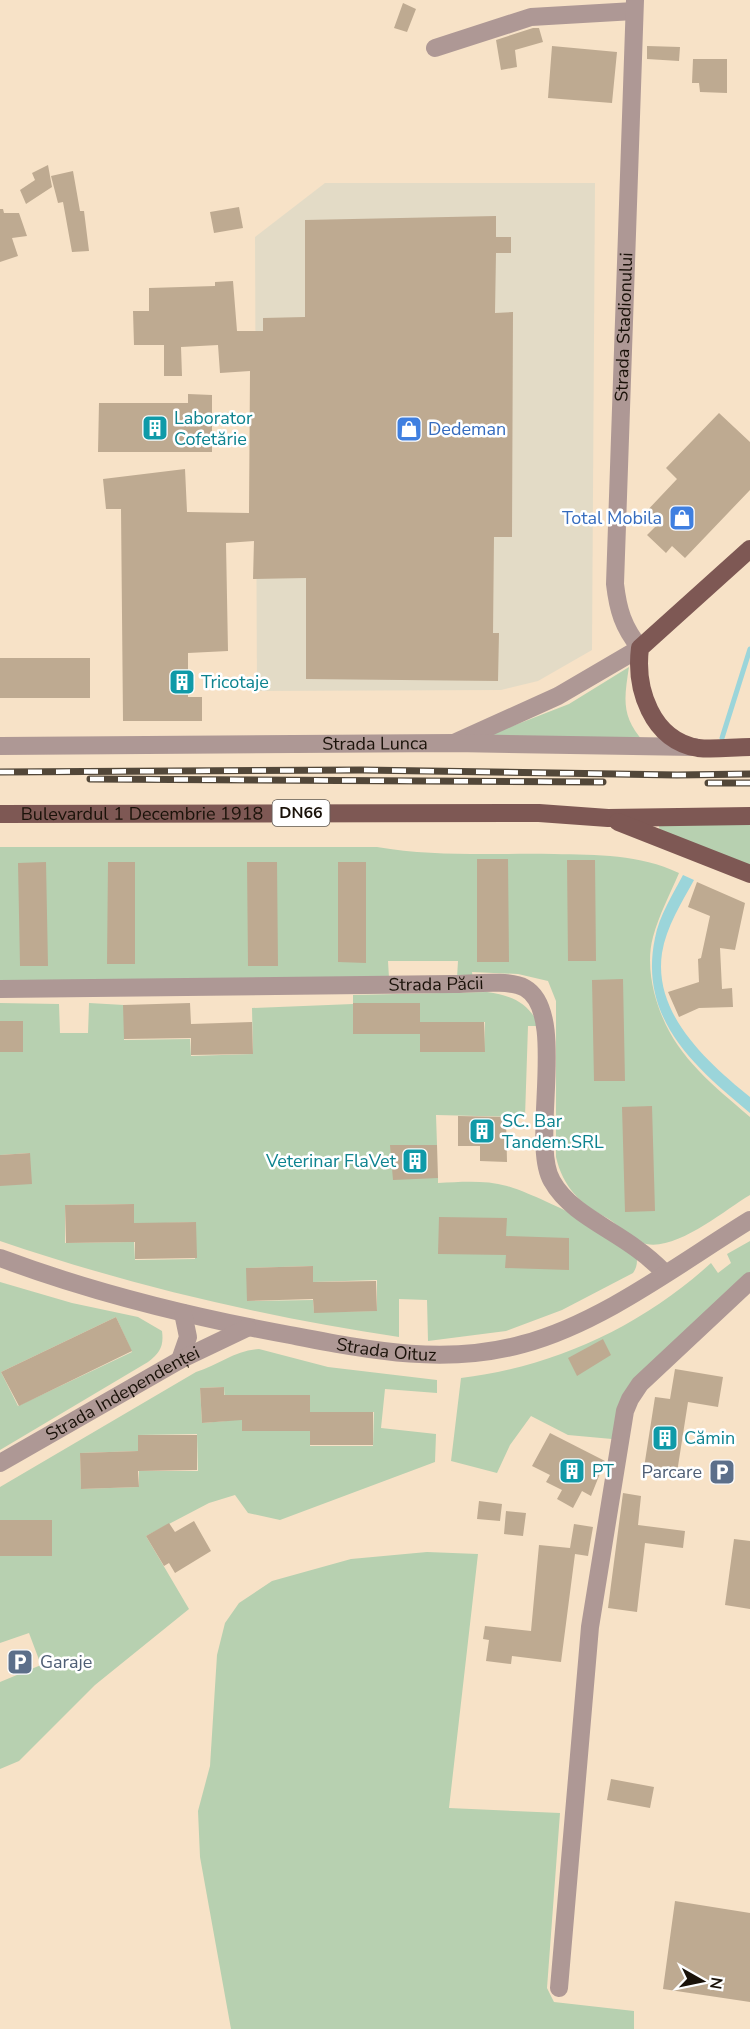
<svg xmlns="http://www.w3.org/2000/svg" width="750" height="2029" viewBox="0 0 750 2029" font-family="'Nunito Sans',sans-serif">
<rect width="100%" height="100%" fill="#f7e2c7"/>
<path fill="#e3dbc6" d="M325 183H595L592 650 538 681 501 690 257 691 255 237Z"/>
<path fill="#b7d0b0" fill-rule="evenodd" d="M629 667C624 699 621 717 644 742L489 735 569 704Z
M750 822V866L660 832 659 826Z
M0 847H377C435 857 495 853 554 854 598 855 639 854 679 873 670 894 659 915 653 937 648 955 650 975 654 992 669 1051 706 1079 750 1117V1195C723 1211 671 1256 640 1242 628 1237 619 1225 607 1218 580 1204 563 1187 556 1157V1001L548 981 518 974 472 972 473 979 457 978 458 961H388L389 978 123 982 0 980Z
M487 992C513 996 527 1002 540 1026H528L525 1117 436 1115 437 1145H390L438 1178V1183C461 1182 485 1180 507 1186 530 1192 621 1235 634 1252 639 1258 637 1268 633 1273L562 1310 506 1331 428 1341 427 1300 399 1299V1337C264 1317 129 1285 0 1241V1185L30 1153 0 1155V1052H23V1022H0V1003L59 1004 60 1033H88L89 1003 124 1005V1040L190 1039 191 1056 253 1054 252 1008 353 1004V1034L420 1033V1052H484L485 1022H420L419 1003H353V995ZM133 1204 134 1224 196 1222 195 1259 135 1260 134 1242 65 1243V1205ZM312 1266 313 1282 377 1280V1311L314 1312 313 1300 248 1301 247 1268Z
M750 1241V1274L670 1346 612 1439 568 1435 531 1416 510 1445 497 1473 451 1461 461 1378C554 1367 642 1326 711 1263L718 1273 731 1263 727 1254Z
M0 1282 72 1303 138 1317 162 1331C164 1346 160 1353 148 1362L0 1450ZM116 1317 132 1352 18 1406 1 1372Z
M259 1349 328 1367 437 1380V1393L385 1389 381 1428 436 1434 435 1462 280 1520 248 1513 235 1495 209 1503 146 1536 189 1609 95 1685 19 1761 0 1769V1682L41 1665 29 1633 0 1643V1487L196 1372C218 1365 236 1350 259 1349ZM224 1387 226 1421 202 1423 200 1388ZM310 1395V1412H374L373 1446H310V1431H242V1396ZM197 1434 198 1471H139V1487L81 1489 80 1453 138 1451V1435Z
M427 1552 478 1554 449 1808 560 1813 547 1988 554 2002 634 2011V2029H231L200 1857 198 1811 210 1766 217 1655 225 1623 239 1603 272 1581 351 1559Z"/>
<path fill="#9bd5da" d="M683 875 694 880C682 902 666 927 662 953 653 1014 707 1062 750 1097V1113C695 1067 638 1019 655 938 659 916 673 894 683 875Z"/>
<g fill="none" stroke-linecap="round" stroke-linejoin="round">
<path stroke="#9bd5da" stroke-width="5" d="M722 738 750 649"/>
</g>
<path fill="#beaa91" d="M403 3 416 9 407 32 394 28Z
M533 28H539L543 42 515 50 517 67 501 70 496 40Z
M552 46 617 52 612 103 548 98Z
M647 46 680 47 679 61 647 59Z
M693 59H727V93L700 92 699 83H692Z
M48 165 52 187 26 204 20 190 35 180 32 173Z
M73 171 80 211H84L89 251 72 252 63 202 58 203 51 176Z
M239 207 243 228 214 233 210 212Z
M0 209H3L4 213H19L27 236 12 238 18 256 0 262Z
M496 216V237H511V253H496L495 313 513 312 512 537H494L493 633H499L498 681 306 679V578L253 579 254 541 226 543 228 651 188 653V697H202V721H123L121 509H106L103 479 185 469 187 512 249 513 250 371 220 373 218 345 181 347 182 376H164V345H134L133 311H149V288L215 286V282L233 281 237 331H263V318L305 317V220Z
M188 394 212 395V452H98L99 403H188Z
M719 413 750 442V490L685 558 672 546 666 553 647 535 656 526 643 515 677 479 666 468Z
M0 658H90V698H0Z
M477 859H508L509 962H477Z
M567 860H595L596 961H568Z
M46 862 48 966H20L18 863Z
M108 862H135V964H107Z
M247 862H277L278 966H248Z
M338 862H366V963L338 962Z
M697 882 745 903 735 950 720 948 722 989 732 988 733 1007 699 1008 679 1017 668 992 699 982 698 959 701 958 710 916 688 907Z
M623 979 625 1081H594L592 980Z
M190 1003 191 1024 252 1022 253 1054 191 1055V1038L124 1039 123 1005Z
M353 1003H420V1034H353Z
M0 1021H23V1052H0Z
M420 1022H484L485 1052H420Z
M652 1106 655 1211 625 1212 622 1107Z
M458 1116 506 1117 507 1162 480 1161V1146H458Z
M390 1145H437L438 1178 393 1180Z
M30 1153 32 1184 0 1186V1155Z
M134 1204V1223L196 1222 197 1258 135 1259V1242L66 1243 65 1205Z
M439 1217 507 1218 506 1236 569 1238V1270L505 1268 506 1255 438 1254Z
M313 1266V1282L376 1281 377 1311 314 1313 313 1299 247 1301 246 1268Z
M116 1317 132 1351 19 1406 1 1372Z
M603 1339 611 1355 577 1376 568 1358Z
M675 1369 723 1377 718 1407 688 1402 676 1479 643 1474 655 1397 670 1399Z
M224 1387V1395H310V1412H373V1445H310V1431H242V1420L202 1423 200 1388Z
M550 1433 605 1461 591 1496 582 1491 573 1508 557 1499 562 1490 546 1482 550 1475 532 1466Z
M138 1435H197V1470L138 1471 139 1487 81 1489 80 1453 138 1451Z
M623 1493 641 1496 638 1525 685 1531 683 1548 645 1543 637 1612 608 1608Z
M479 1501 502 1504 500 1521 477 1519Z
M506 1511 526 1513 523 1536 504 1534Z
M0 1520H52V1556H0Z
M194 1521 211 1551 175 1573 169 1563 164 1566 146 1536 169 1523 175 1532Z
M574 1524 593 1527 588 1556 575 1554 561 1662 512 1656 511 1664 486 1661 489 1640 483 1639 485 1626 531 1631 539 1545 570 1548Z
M734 1539 750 1541V1609L725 1605Z
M611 1779 654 1787 650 1808 607 1800Z
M675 1901 750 1913V2002L663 1989Z"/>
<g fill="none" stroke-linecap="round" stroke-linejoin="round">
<g stroke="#ae9895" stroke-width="18">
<path d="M435 48 531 17 634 11"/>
<path id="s1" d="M454 743 558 696 640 648C623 627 618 610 615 584L635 0"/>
<path id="s2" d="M0 746 454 743 695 747"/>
<path id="s3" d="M0 989 453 984C471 984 509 979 525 988 569 1013 529 1143 552 1181 569 1212 610 1228 637 1249 647 1256 656 1264 665 1273"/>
<path id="s4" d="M0 1258C94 1293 191 1317 290 1335 368 1350 445 1366 523 1344 602 1323 680 1263 750 1220"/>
<path d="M180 1360 188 1337 183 1313"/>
<path id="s5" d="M0 1463 180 1360 247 1328"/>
<path d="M559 1988 590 1627 625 1411 630 1399 640 1384 750 1281"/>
</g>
<g stroke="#7e5854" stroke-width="18">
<path d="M750 549 640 648C635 688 651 740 698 748 715 750 733 747 750 747"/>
<path id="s6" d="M0 814 539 813 608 818 750 816"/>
<path d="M618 822 750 874"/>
</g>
<g stroke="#524739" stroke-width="7">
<path id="rail" d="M0 772 362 770 677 775 750 774
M90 779 603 782
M708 783H750"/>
</g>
<use href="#rail" stroke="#fff" stroke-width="4.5" stroke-dasharray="14" stroke-linecap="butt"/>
</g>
<defs>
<g id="building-square" transform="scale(1.35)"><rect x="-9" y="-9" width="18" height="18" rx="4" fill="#0f9aa8" stroke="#fff"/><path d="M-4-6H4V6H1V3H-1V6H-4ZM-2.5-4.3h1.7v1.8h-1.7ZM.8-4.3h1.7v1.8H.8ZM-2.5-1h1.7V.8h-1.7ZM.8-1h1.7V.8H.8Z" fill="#fff"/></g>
<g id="shop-square" transform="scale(1.35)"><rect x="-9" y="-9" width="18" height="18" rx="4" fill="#3f7fe0" stroke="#fff"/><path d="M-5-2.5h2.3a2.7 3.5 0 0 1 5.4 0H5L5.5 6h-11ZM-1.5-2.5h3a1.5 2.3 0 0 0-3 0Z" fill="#fff"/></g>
<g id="parking-square" transform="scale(1.35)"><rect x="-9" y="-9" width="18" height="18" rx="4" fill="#5c6f8a" stroke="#fff"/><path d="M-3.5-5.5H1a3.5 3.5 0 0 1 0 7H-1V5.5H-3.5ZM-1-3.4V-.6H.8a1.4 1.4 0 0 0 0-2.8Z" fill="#fff"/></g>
</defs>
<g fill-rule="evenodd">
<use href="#building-square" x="155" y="428"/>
<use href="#shop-square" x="409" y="429"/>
<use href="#shop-square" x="682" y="518"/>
<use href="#building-square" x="182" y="682"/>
<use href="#building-square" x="482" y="1131"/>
<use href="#building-square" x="415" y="1161"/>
<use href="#building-square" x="665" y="1438"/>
<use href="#building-square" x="572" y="1471"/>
<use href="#parking-square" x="722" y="1472"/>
<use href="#parking-square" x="20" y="1662"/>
</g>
<g text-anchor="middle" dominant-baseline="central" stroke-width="5" stroke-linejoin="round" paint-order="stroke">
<rect fill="#fff" stroke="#5f5953" stroke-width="1.5" x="272.5" y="800" width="57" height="26" rx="4.5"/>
<g font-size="16" font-weight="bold" fill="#1a1209">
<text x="301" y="813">DN66</text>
</g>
<g font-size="18" fill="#1a1209" stroke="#fff">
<text stroke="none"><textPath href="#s1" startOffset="536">Strada Stadionului</textPath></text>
<text stroke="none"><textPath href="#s2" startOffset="375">Strada Lunca</textPath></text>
<text stroke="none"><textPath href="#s6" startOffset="142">Bulevardul 1 Decembrie 1918</textPath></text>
<text stroke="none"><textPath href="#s3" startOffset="436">Strada Păcii</textPath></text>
<text stroke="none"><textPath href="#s4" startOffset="398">Strada Oituz</textPath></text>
<text stroke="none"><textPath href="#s5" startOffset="141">Strada Independenței</textPath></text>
</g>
<g font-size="18" fill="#0d838f" stroke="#fff" text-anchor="start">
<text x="174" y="418">Laborator<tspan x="174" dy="21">Cofetărie</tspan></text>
<text x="201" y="682">Tricotaje</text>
<text x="502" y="1121">SC. Bar<tspan x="502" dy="21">Tandem.SRL</tspan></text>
<text x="396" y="1161" text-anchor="end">Veterinar FlaVet</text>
<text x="684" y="1438">Cămin</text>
<text x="592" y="1471">PT</text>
</g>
<g font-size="18" fill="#366cbe" stroke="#fff" text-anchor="start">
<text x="428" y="429">Dedeman</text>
<text x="662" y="518" text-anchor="end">Total Mobila</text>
</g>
<g font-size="18" fill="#4e5e75" stroke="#fff" text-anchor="end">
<text x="702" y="1472">Parcare</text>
<text x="40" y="1662" text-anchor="start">Garaje</text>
</g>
</g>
<g transform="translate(702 1981) rotate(99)" stroke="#ffffff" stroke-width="4.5" paint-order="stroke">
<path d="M0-4.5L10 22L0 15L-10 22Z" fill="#1a1209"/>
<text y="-9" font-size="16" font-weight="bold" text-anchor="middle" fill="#1a1209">N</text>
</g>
</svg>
